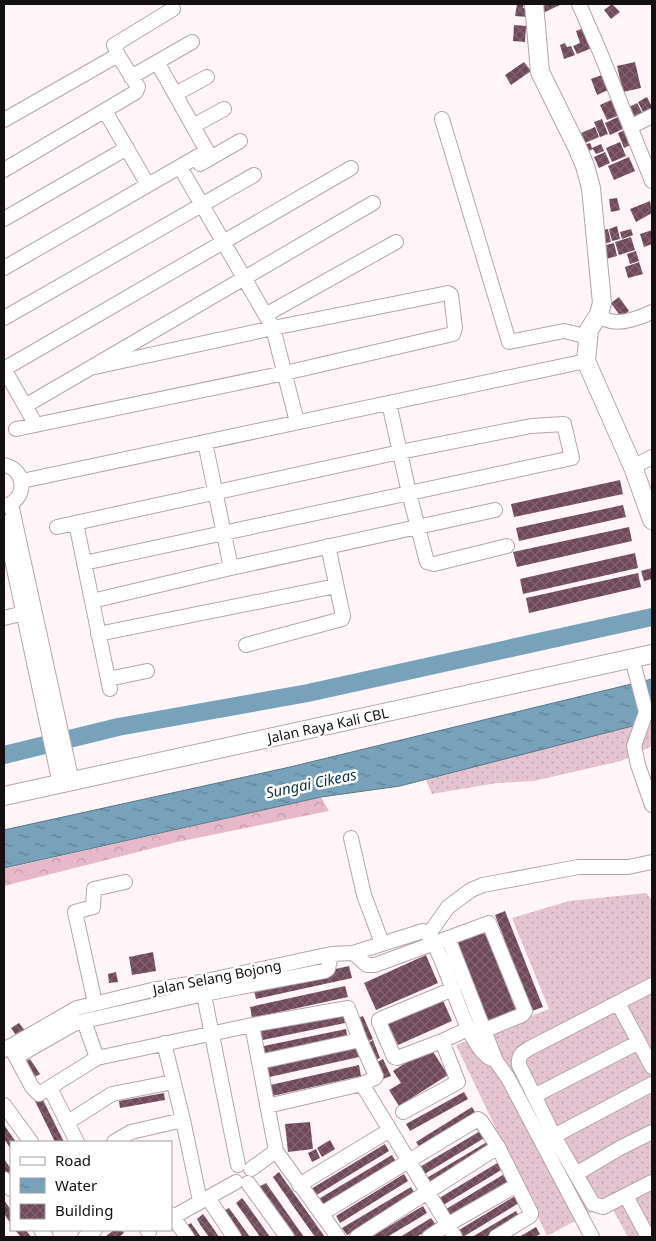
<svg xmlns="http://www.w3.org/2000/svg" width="656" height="1241" viewBox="0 0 656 1241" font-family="'Noto Sans',sans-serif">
<defs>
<pattern id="grass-dots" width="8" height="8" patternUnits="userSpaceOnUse" patternTransform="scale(1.25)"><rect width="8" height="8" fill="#e4c4d0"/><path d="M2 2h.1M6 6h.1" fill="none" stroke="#c3a7b2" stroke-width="1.8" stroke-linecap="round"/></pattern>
<pattern id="forest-crowns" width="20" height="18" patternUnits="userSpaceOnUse" patternTransform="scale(1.25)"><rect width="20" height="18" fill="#e6b8ca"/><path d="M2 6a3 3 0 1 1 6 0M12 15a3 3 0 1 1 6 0" fill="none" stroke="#c49dac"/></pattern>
<pattern id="water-ripples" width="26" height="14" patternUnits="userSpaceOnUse" patternTransform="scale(1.25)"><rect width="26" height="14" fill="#77a2b9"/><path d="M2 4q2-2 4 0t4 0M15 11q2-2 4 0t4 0" fill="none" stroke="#608295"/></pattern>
<pattern id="building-cross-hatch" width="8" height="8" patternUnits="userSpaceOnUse" patternTransform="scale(1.25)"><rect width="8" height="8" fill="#6f4859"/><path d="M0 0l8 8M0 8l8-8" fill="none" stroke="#816471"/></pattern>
</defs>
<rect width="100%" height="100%" fill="#fff5f8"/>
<path fill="url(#grass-dots)" d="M652 721V746L621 761 534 781 497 783 432 794 426 780 535 750Z
M646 893 652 900V1237H628L609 1203 547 1236 456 1045 549 1009 512 918 569 901Z"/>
<path fill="url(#forest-crowns)" d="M321 797 329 811 177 842 4 886V869Z"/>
<path fill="url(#water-ripples)" stroke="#597687" d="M652 679V721L400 786 321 797 4 868V830L290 767Z"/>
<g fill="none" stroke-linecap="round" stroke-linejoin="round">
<path stroke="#77a2b9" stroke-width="18" d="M4 755 118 727 308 693 652 617"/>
</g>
<path fill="url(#building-cross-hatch)" d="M517 4H524L523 8 529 9 528 17 515 16Z
M547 4H562L543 13 540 7Z
M612 4 620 12 611 19 604 10Z
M514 25 526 26 525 42 513 41Z
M584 28 592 48 577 54 573 46 580 43 576 31Z
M565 43 567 47 571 46 575 55 564 59 560 45Z
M524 62 531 71 511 85 505 75Z
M635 62 641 88 623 92 617 66Z
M602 75 608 90 597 95 591 79Z
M647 97 652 107V112L645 116 638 102Z
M613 99 620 115 607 120 600 105Z
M637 103 644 116 631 122 625 109Z
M622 115 627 127 610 135 605 123Z
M602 119 608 134 600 137 594 122Z
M595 127 599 137 585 143 581 133Z
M627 129 634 143 624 148 618 133Z
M620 142 626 156 612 162 606 148Z
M590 143 592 148 601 144 604 151 596 154 593 149 587 152 584 145Z
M605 152 610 163 599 168 594 157Z
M629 157 635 171 614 180 608 166Z
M617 198 620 210 611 212 609 199Z
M650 201 652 213 636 222 630 209Z
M617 226 620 239 612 241 609 229Z
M608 229 611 242 603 244 599 231Z
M631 229 633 235 622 239 620 232Z
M652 230V244L644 247 640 234Z
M631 237 635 250 619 255 615 242Z
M614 243 617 256 606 259 602 246Z
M636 251 639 261 630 264 627 254Z
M639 262 643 274 628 278 625 267Z
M619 297 629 311 621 317 611 303Z
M620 480 623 494 514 517 511 504Z
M623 505 626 517 519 541 516 528Z
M629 527 632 541 517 567 513 552Z
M635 553 638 568 523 594 520 579Z
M652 568V579L644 581 641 571Z
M638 573 641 587 529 613 526 598Z
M505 911 543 1007 532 1011 495 915Z
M485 932 516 1010 485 1022 454 944Z
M153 952 156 971 132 975 129 957Z
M426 955 438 983 376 1010 364 983Z
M349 966 352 978 256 999 253 987Z
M116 972 118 982 109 983 108 974Z
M345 986 348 997 252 1018 250 1007Z
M442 998 452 1021 398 1045 387 1022Z
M343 1012 345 1023 258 1041 256 1030Z
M363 1016 373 1039 365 1043 355 1019Z
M19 1023 26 1032 18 1038 11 1028Z
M346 1029 348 1040 261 1058 259 1047Z
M373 1040 380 1058 373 1061 366 1044Z
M357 1045 359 1057 265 1078 263 1067Z
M430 1047 448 1075 399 1106 389 1090 401 1083 393 1071Z
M30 1059 40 1074 31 1079 21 1064Z
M383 1059 391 1076 383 1079 375 1063Z
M359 1065 361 1076 268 1097 266 1086Z
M464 1092 468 1099 410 1131 406 1124Z
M164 1093 165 1100 120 1108 119 1101Z
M42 1098 64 1142H55L35 1101Z
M472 1107 476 1114 420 1148 416 1142Z
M310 1122 313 1149 288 1152 285 1124Z
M4 1125 16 1142H11V1149L4 1139Z
M482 1130 486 1137 423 1175 418 1168Z
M330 1140 335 1149 322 1157 317 1148Z
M487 1142 491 1149 429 1186 425 1179Z
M385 1144 389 1151 315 1196 311 1189Z
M316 1149 320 1158 312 1162 308 1153Z
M392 1155 396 1162 322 1207 317 1200Z
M4 1159 11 1169V1171L6 1175 4 1172Z
M499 1162 503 1169 440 1207 436 1200Z
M279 1172 283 1178 325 1237H315L293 1206 273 1177Z
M506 1173 510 1180 447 1218 443 1211Z
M404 1174 408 1181 340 1223 336 1216Z
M266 1183 304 1237H294L259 1187Z
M411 1187 415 1194 347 1235 342 1228Z
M515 1196 519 1203 463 1237 459 1230Z
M242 1198 246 1203 270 1237H260L256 1231 236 1203Z
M4 1200 11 1210V1224L4 1214Z
M423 1206 427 1213 409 1224 387 1237H371Z
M229 1208 250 1237H240L222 1212Z
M516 1211 520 1218 488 1237H472Z
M203 1214 213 1228 219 1237H209L201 1226 197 1219Z
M431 1218 436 1225 430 1229 416 1237H400Z
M191 1223 201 1237H191L184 1227Z
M536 1227 540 1234 535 1237H519Z
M15 1230H26L31 1237H21Z
M114 1230H122L124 1233 119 1237H105Z"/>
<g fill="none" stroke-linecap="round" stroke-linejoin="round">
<g stroke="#b5a5ab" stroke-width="16">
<path id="minor" d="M579 4 600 52 652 181
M131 77 192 42
M175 94 207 77
M105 111 148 185
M442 119 509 342 564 331 589 337
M4 120 118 55
M193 126 224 109
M630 127 652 116
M200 164 240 141
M180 167 273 328 297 422
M4 170 136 92 138 87 118 55 114 45 173 9
M4 219 127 148
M4 268 207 151 157 62
M267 314 396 242
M599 314C611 329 637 319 652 312
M4 318 254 175
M4 369 351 168
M4 369 36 425
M389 403 409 493 427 562 434 564 507 546
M25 406 373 203
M16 429 285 373 453 334 455 328 451 295 448 293 273 328 90 368
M205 442 231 568
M4 465C28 470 27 501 4 506
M633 467 652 457
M22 481 586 361
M11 504 72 782
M4 522 60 784
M76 523 110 689
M57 527 400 452 531 426 564 424 572 458 84 563
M92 601 231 568 495 510
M4 618 24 613
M98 634 336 586
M246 645 342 619 343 616 328 546
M634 658V666L646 712 634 746 638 765 652 805
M108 679 147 671
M351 838 364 895 382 943
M429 934 448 907 471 890 483 885 578 867H628L652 862
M448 938 496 1061 508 1078 592 1237
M353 953 367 965H375L489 923 525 1011 522 1015 485 1030
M202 985 238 1165
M652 985 530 1048C522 1053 518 1055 519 1065L554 1136 593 1204 603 1207 652 1182
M453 989 383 1018 379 1020V1022L394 1057 397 1058 442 1041 468 1029
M95 1003 75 912 93 907 94 889 125 882
M618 1003 652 1067
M84 1021 97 1058
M164 1043 183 1120 200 1201
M10 1046 32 1087 39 1094 97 1058 252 1025 348 1008 360 1040 376 1076 375 1078 362 1084 267 1106
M4 1050 77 1008 152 990 201 982 331 954 353 953 423 931C442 937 461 1036 486 1055 488 1058 493 1059 496 1061
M16 1057 74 1024 84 1021 204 994 325 971 328 969 331 954
M259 1062 360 1040
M362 1084 455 1237
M50 1088 77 1142
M534 1096 639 1042
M4 1105 31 1142
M403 1112 458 1082 442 1041
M68 1122 112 1094 173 1082
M554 1136 652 1084
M114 1142 131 1132 183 1120
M276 1151 338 1237
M251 1169 276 1151 252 1025
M576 1174 620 1148 652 1132
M4 1179 11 1189
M248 1183 287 1237
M299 1185 390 1130
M626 1196 648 1237
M208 1198 234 1237
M171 1214 187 1237
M321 1214 478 1119 481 1121 498 1147 531 1213 530 1216 496 1237
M173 1217 236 1182
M41 1230 46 1237
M147 1230 149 1232
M85 1237 95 1230
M357 1237 498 1147
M429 1237 447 1225 517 1185"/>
</g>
<g stroke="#b5a5ab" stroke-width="20">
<path id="major" d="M534 4 540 72 577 147 585 166 591 188 602 303 599 314 589 330 586 361 633 467 652 520
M4 796 652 654"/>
</g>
<use href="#minor" stroke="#fff" stroke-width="14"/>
<use href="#major" stroke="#fff" stroke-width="18"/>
</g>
<g text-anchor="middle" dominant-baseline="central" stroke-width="5" stroke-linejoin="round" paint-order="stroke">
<g font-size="14" fill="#140f11" stroke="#fff">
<text transform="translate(328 725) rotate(-12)">Jalan Raya Kali CBL</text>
<text transform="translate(217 977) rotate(-11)">Jalan Selang Bojong</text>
</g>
<g font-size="15" font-style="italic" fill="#0b3243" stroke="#fff">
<text transform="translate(311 783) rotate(-12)">Sungai Cikeas</text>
</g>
</g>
<rect width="656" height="1241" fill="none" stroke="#140f11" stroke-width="10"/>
<rect x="10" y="1141" width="162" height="90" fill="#ffffff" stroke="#a19fa0"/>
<rect x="20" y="1157" width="25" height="8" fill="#ffffff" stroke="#a19fa0"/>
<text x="55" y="1166" font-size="15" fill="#140f11">Road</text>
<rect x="20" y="1178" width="25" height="15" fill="url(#water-ripples)" stroke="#a19fa0"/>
<text x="55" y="1191" font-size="15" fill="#140f11">Water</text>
<rect x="20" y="1204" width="25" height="15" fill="url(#building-cross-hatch)" stroke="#a19fa0"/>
<text x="55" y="1216" font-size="15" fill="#140f11">Building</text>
</svg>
